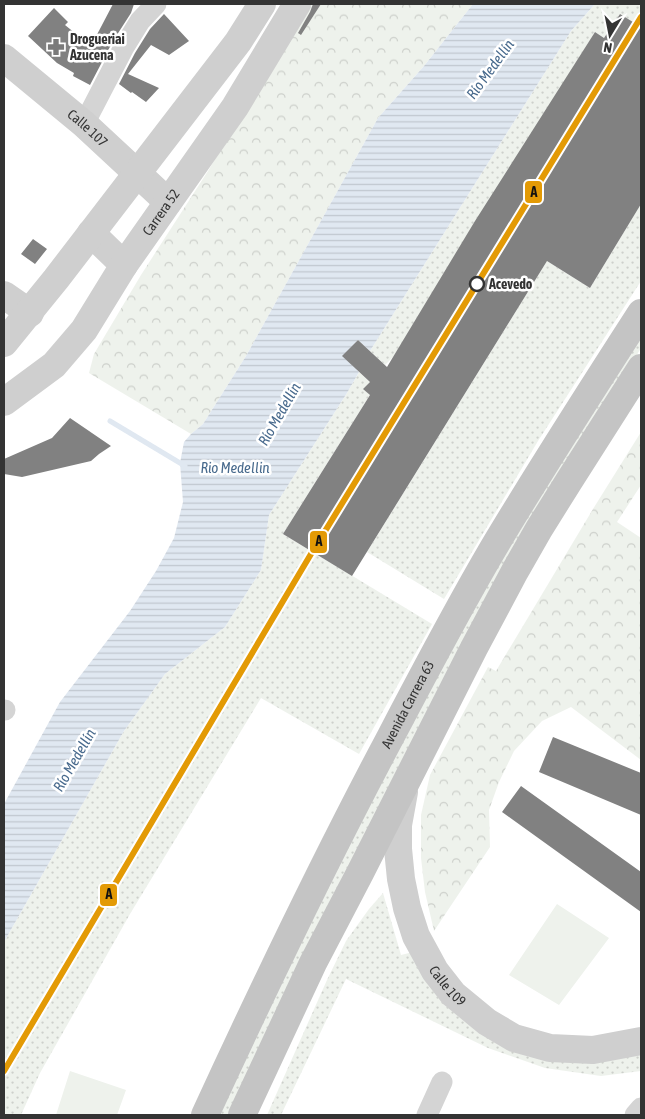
<svg xmlns="http://www.w3.org/2000/svg" width="645" height="1119" viewBox="0 0 645 1119" font-family="'Asap Condensed',sans-serif">
<defs>
<pattern id="grass-dots" width="8" height="8" patternUnits="userSpaceOnUse" patternTransform="scale(1.25)"><rect width="8" height="8" fill="#eef2ec"/><path d="M2 2h.1M6 6h.1" fill="none" stroke="#cdd0cb" stroke-width="1.8" stroke-linecap="round"/></pattern>
<pattern id="park-crowns" width="20" height="18" patternUnits="userSpaceOnUse" patternTransform="scale(1.25)"><rect width="20" height="18" fill="#eef2ec"/><path d="M2 6a3 3 0 1 1 6 0M12 15a3 3 0 1 1 6 0" fill="none" stroke="#cdd0cb"/></pattern>
<pattern id="water-rules" width="6" height="5" patternUnits="userSpaceOnUse" patternTransform="scale(1.25)"><rect width="6" height="5" fill="#e0e8f1"/><path d="M0 2.5h6" fill="none" stroke="#c1c7cf"/></pattern>
</defs>
<rect width="100%" height="100%" fill="#fff"/>
<path fill="url(#grass-dots)" d="M595 4H641V27L620 14 604 38 595 32 394 356 385 365 370 351 571 31Z
M641 204V281L538 441 444 599 367 552 547 261 590 288Z
M641 331V348L600 416 235 1115H215L269 1000 458 629Z
M359 372 370 382 364 389 370 395 283 534 432 624 359 754 261 698 130 914 40 1073 21 1115H4V942L124 731 165 674 225 627 261 570 269 515 347 393Z
M383 893 401 955 413 952 496 1035 641 1049V1071L601 1076 545 1068 488 1048 346 979 281 1115H267L327 980 346 941 369 909Z"/>
<path fill="url(#park-crowns)" d="M311 4H473L424 66 378 118 246 356 203 424 191 434 89 373 94 354 141 275 208 171 266 74Z
M641 432V485L617 522 641 538V760L571 707 542 721 514 751 499 782 489 810 490 847 434 931 425 892 421 858V815L430 775 488 667 496 671 593 509Z"/>
<path fill="#eef2ec" d="M557 904 609 938 559 1005 509 975Z
M70 1071 126 1090 117 1115H56Z"/>
<path fill="url(#water-rules)" d="M473 4H595L571 31 370 351 358 340 343 356 359 372 347 393 269 515 261 570 225 627 165 674 124 731 4 942V804L60 702 130 611 156 571 174 538 183 502 180 463 184 442 191 434 203 424 246 356 378 118 424 66Z"/>
<g fill="none" stroke-linecap="round" stroke-linejoin="round">
<path stroke="#e0e8f1" stroke-width="5" d="M110 421 185 466"/>
</g>
<path fill="#818181" d="M113 4H134L131 13 113 41 90 85 73 76 74 73 57 63 28 36 54 8 68 22 65 25 91 46Z
M313 4H321L301 35 298 33 310 12Z
M164 14 189 41 169 55 151 45 128 74 159 88 146 102 132 92 131 93 119 84 135 53 150 29Z
M620 14 641 27V204L590 288 547 261 352 576 283 534 370 395 363 389 370 382 342 356 358 340 387 367 475 221 595 32 604 38Z
M33 239 47 249 35 264 21 254Z
M70 418 111 446 99 454 91 461 22 477 4 474V459L52 438Z
M553 737 641 773V815L539 772Z
M521 786 641 872V912L502 812Z"/>
<g fill="none" stroke-linecap="round" stroke-linejoin="round">
<path stroke="#d4d4d4" stroke-width="21" d="M84 124 124 47 140 21 156 4
M4 710H5
M427 1115 442 1082
M635 1115 641 1108"/>
<g stroke="#cfcfcf" stroke-width="28">
<path id="s1" d="M4 58 84 124 168 202"/>
<path d="M91 233 124 265"/>
<path d="M4 295 30 313"/>
<path d="M4 343 56 279 238 42 262 4"/>
<path id="s2" d="M4 402 54 365 84 330 124 265 235 107 297 4"/>
<path id="s3" d="M404 792 398 825V849L401 879 407 908 416 936 428 958 435 971 453 994 487 1022 514 1038 550 1048 593 1050 641 1041"/>
</g>
<g stroke="#c4c4c4" stroke-width="28">
<path id="s4" d="M205 1115C264 987 325 860 391 736 425 671 459 606 497 542 543 465 592 389 641 313"/>
<path d="M242 1115 313 963 360 873 474 648 515 571 539 529 569 481 641 368"/>
</g>
<g stroke="#fff" stroke-width="10">
<path id="metro-1" d="M4 1071 311 554 641 17"/>
</g>
<use href="#metro-1" stroke="#e39a05" stroke-width="6"/>
</g>
<defs>
<g id="pharmacy-bare" transform="scale(1.35)"><path d="M-2-6h4v4h4v4h-4v4h-4v-4h-4v-4h4Z" fill="#7a7a7a" stroke="#fff" stroke-width="2.5" paint-order="stroke"/></g>
</defs>
<g fill-rule="evenodd">
<use href="#pharmacy-bare" x="56" y="47"/>
</g>
<circle fill="#fff" stroke="#333" stroke-width="2.5" cx="477" cy="284" r="7"/>
<g text-anchor="middle" dominant-baseline="central" stroke-width="5" stroke-linejoin="round" paint-order="stroke">
<g font-size="14" font-weight="bold" fill="#333" stroke="#fff" text-anchor="start">
<text x="70" y="39">Drogueriai<tspan x="70" dy="16">Azucena</tspan></text>
</g>
<g font-size="14" fill="#333" stroke="#fff">
<text stroke="none"><textPath href="#s1" startOffset="109">Calle 107</textPath></text>
<text stroke="none"><textPath href="#s2" startOffset="249">Carrera 52</textPath></text>
<text stroke="none"><textPath href="#s4" startOffset="458">Avenida Carrera 63</textPath></text>
<text stroke="none"><textPath href="#s3" startOffset="206">Calle 109</textPath></text>
</g>
<g font-size="14" font-weight="bold" fill="#333" stroke="#fff" text-anchor="start">
<text x="489" y="284">Acevedo</text>
</g>
<g font-size="15" font-style="italic" fill="#486a8d" stroke="#fff">
<text transform="translate(490 69) rotate(-54)">Río Medellín</text>
<text transform="translate(279 414) rotate(-60)">Río Medellín</text>
<text x="235" y="467">Rio Medellin</text>
<text transform="translate(74 760) rotate(-60)">Río Medellín</text>
</g>
</g>
<g stroke="#fff" stroke-width="2">
<rect x="524" y="180" width="19" height="24" rx="5" fill="#e39a05"/>
<rect x="309" y="530" width="19" height="24" rx="5" fill="#e39a05"/>
<rect x="99" y="883" width="19" height="24" rx="5" fill="#e39a05"/>
</g>
<g font-size="14" text-anchor="middle" font-weight="bold" fill="#111">
<text x="534" y="197">A</text>
<text x="319" y="546">A</text>
<text x="109" y="899">A</text>
</g>
<rect width="645" height="1119" fill="none" stroke="#333333" stroke-width="10"/>
<g transform="translate(610 35) rotate(190)" stroke="#ffffff" stroke-width="4" paint-order="stroke">
<path d="M0-4L9 19L0 12L-9 19Z" fill="#333333"/>
<text y="-8" font-size="14" font-weight="bold" text-anchor="middle" fill="#333333">N</text>
</g>
</svg>
